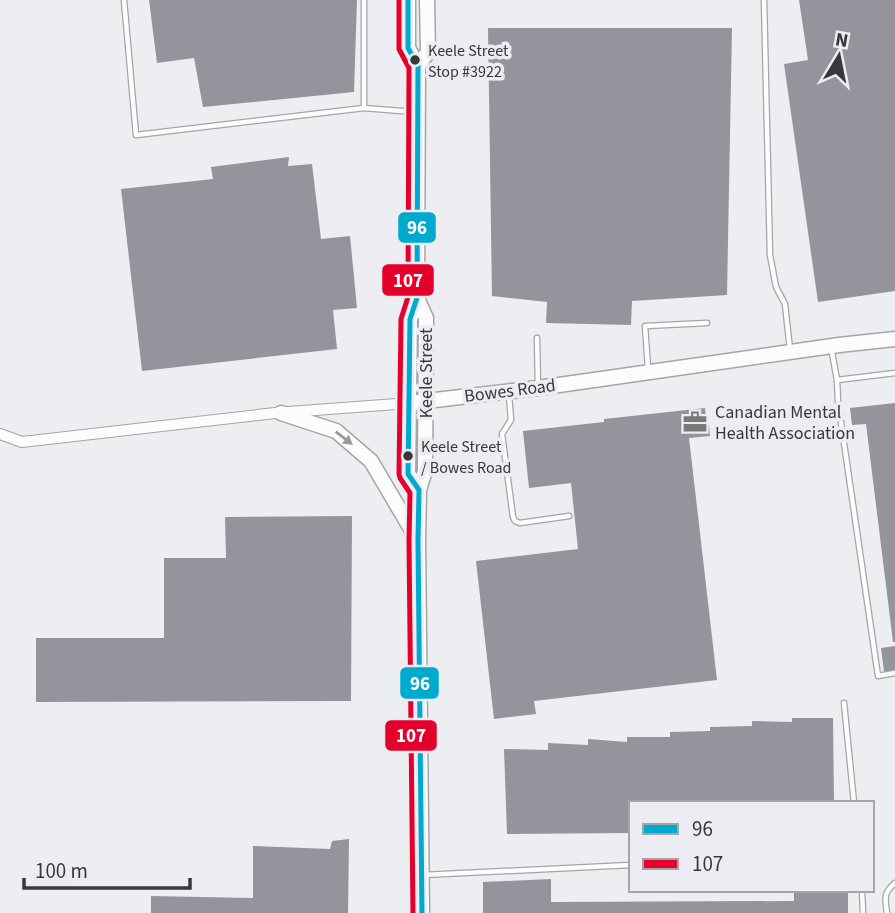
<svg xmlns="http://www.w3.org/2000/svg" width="895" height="913" viewBox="0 0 895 913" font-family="'Source Sans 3',sans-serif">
<rect width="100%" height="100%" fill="#eceef1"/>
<path fill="#95949d" d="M149 0H357L354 92 203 107 194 58 157 63Z
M799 0H895V291L818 302 784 64 808 60Z
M488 28H732L727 295 632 301 631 325 546 323 547 302 492 296Z
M289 157 288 166 312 164 321 239 350 236 357 308 333 310 337 349 142 371 121 189 213 179 211 167Z
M895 403V642H893L866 424 852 425 850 408Z
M705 408 707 426 709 425 710 436 689 438 717 680 534 701 536 714 494 719 476 561 578 549 571 483 529 488 523 431 604 422V419Z
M352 516 351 701 36 702V638H164V558H226L225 517Z
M895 646V670L884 672 881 648Z
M792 718H833L834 803H631V833L507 834 504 749 548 750V743L588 745V739L627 742V737H670V732L710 731V727L752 726V721L792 722Z
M349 839 348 913H151V896L253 898V846L330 849 332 841Z
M551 879V902L794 901V890H848V913H483V882Z"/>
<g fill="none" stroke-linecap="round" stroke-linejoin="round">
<g stroke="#a4a5a7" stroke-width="7">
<path id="lane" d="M124 0 136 135 364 108 414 112
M364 0V108
M764 0 770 255 776 287 785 304 790 350
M537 338 538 387
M831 347 837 380 838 402 878 676 895 673
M648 368 645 326 707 323
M837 380 895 373
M509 395 511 420 502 434 513 517 515 521 520 523 569 516
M844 703 854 803
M423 875 631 865
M862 890 863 913
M887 913C885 899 883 893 895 883"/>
</g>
<g stroke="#a4a5a7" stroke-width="12">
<path id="street" d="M0 434 22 442 275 413 410 403"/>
</g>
<g stroke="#a4a5a7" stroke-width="17">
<path id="secondary" d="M408 0V48L418 66 417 298 410 319 408 474 419 490
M418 66 428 52 427 0
M417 298 426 318 425 471 419 490 418 541 422 913
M418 402 538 388 839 345 895 339
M281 413 336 431 371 461 417 539"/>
</g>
<use href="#lane" stroke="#fcfcfd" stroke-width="4.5"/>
<use href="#street" stroke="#fcfcfd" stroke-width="10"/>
<use href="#secondary" stroke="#fcfcfd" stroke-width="14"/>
<g stroke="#ebedf2" stroke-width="10">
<path id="bus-1" d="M408 0V48L418 66 417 298 410 319 408 474 419 490 418 541 422 913"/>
</g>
<g stroke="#ebedf2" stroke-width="10">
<path id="bus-2" d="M399 0V49L409 68 408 297 401 319 399 474 400 478 410 493 409 541 413 913"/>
</g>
<use href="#bus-1" stroke="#00a9ce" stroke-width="5"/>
<use href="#bus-2" stroke="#e4002b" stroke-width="5"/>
</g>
<defs><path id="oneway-solid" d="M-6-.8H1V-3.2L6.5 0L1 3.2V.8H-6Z" transform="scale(1.75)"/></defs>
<use fill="#9a9a9c" href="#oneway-solid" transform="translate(344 438) rotate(38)"/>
<defs>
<g id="office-bare" transform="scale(1.89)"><path d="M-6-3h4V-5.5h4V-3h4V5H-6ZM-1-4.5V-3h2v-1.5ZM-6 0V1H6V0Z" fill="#76787a" stroke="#ebedf2" stroke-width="2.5" paint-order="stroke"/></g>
</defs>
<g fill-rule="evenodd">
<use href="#office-bare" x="695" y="422"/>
</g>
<g fill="#37383a" stroke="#ebedf2" stroke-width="2.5">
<circle cx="415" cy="60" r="6"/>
<circle cx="408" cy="456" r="6"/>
</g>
<g text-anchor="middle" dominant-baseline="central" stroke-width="7" stroke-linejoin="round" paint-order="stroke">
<g font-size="16" fill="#37383a" stroke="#ebedf2" text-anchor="start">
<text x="428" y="51">Keele Street<tspan x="428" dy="21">Stop #3922</tspan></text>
<text x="421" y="447">Keele Street<tspan x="421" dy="21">/ Bowes Road</tspan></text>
</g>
<g font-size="18" fill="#37383a" stroke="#ebedf2">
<text transform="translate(426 373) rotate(-90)">Keele Street</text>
<text transform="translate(510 391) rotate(-7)">Bowes Road</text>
</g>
<g font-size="18" fill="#37383a" stroke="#ebedf2" text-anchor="start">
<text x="715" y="412">Canadian Mental<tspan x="715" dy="21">Health Association</tspan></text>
</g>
</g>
<g stroke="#ebedf2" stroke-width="2.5">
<rect x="397" y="211" width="40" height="33" rx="7" fill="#00a9ce"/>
<rect x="381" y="263" width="54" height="34" rx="7" fill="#e4002b"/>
<rect x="399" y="666" width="41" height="34" rx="7" fill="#00a9ce"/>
<rect x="384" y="719" width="54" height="33" rx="7" fill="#e4002b"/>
</g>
<g font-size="19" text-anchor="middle" font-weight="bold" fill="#fff">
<text x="417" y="234">96</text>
<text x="408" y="287">107</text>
<text x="420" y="690">96</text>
<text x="411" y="742">107</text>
</g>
<rect x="629" y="801" width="245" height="91" fill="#ebedf2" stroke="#a3a5a8" stroke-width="2"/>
<rect x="643" y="824" width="35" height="10" fill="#00a9ce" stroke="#a3a5a8" stroke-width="2"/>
<text x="692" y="836" font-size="21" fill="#37383a">96</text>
<rect x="643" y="859" width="35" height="10" fill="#e4002b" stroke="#a3a5a8" stroke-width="2"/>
<text x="692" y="871" font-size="21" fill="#37383a">107</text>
<g transform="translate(839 56) rotate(10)" stroke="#ebedf2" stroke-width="5" paint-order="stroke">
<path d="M0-5L12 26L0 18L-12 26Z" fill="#37383a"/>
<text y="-10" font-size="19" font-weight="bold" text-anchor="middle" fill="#37383a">N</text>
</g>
<path d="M24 878v10h166v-10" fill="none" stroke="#37383a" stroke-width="3.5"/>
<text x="35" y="878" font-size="21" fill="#37383a" stroke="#ebedf2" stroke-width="5" paint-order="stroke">100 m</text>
</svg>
